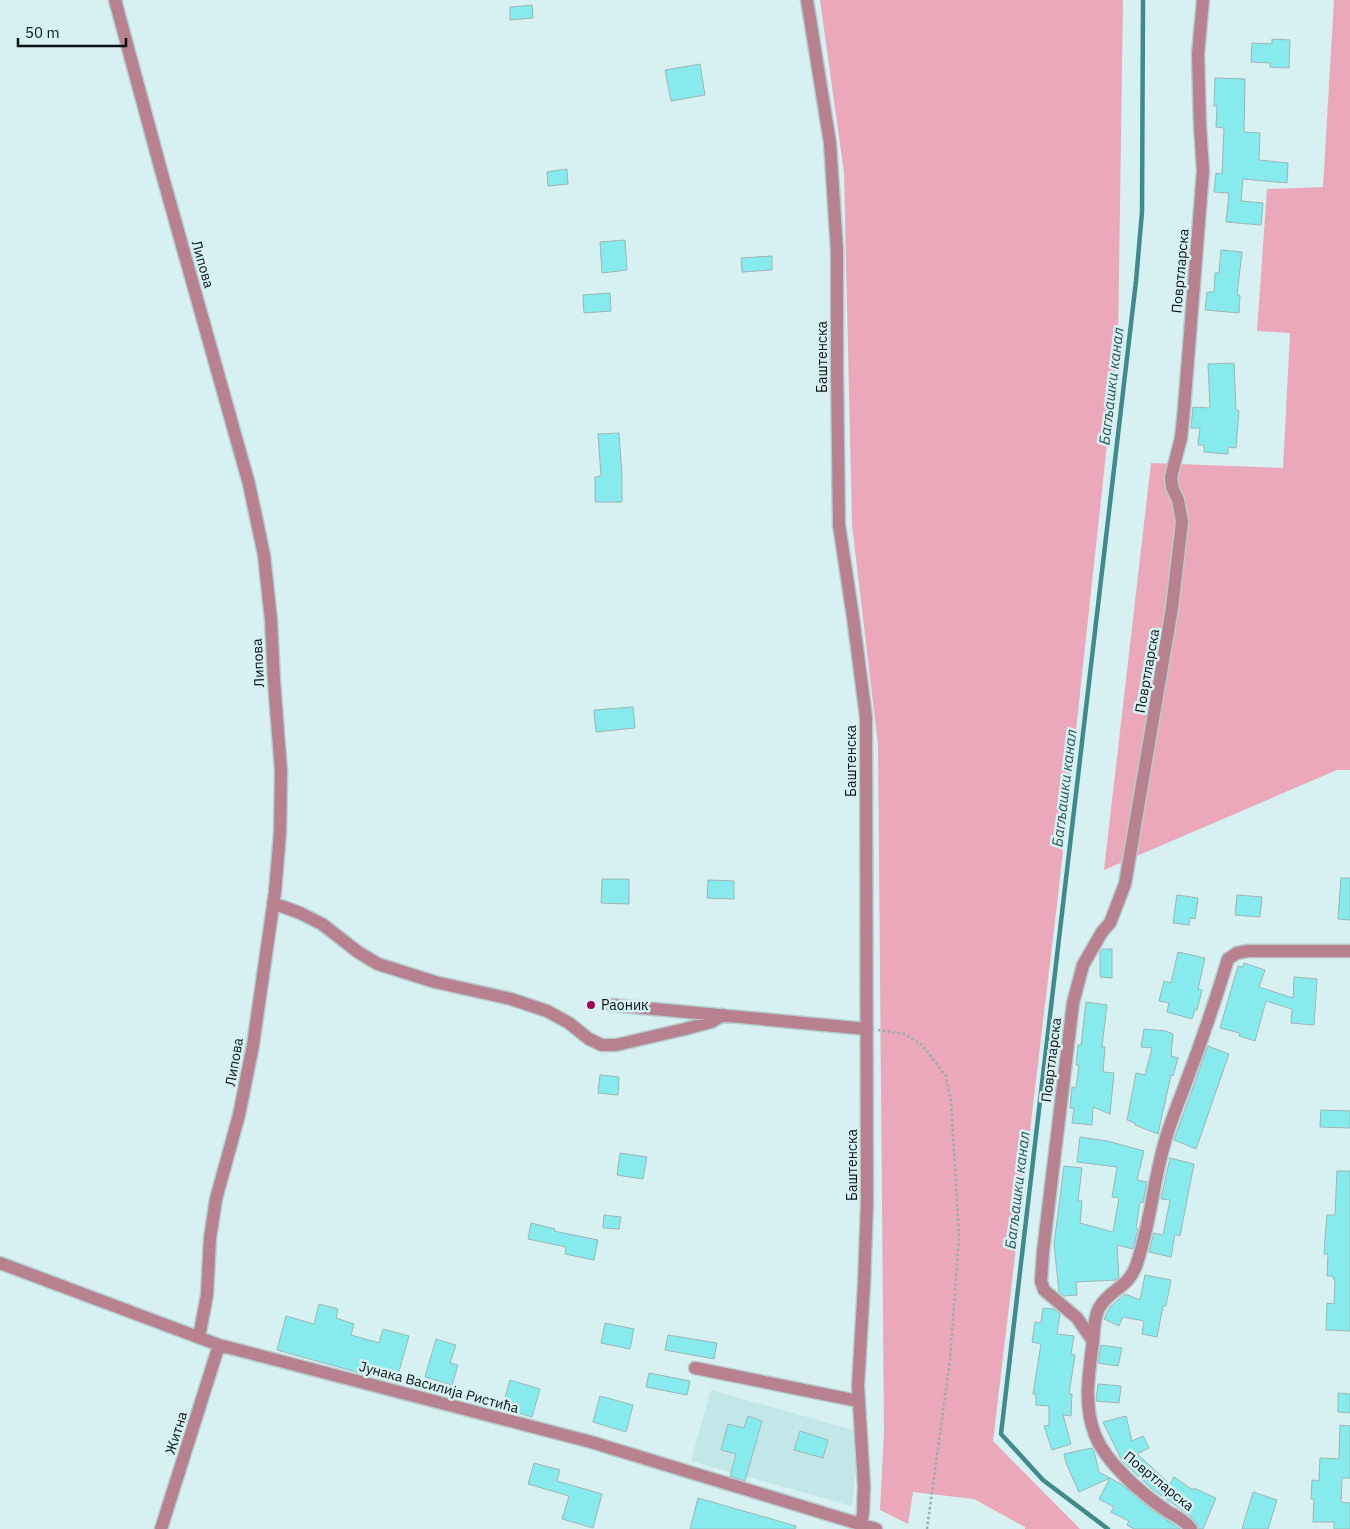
<svg xmlns="http://www.w3.org/2000/svg" width="1350" height="1529" viewBox="0 0 1350 1529" font-family="'IBM Plex Sans',sans-serif">
<rect width="100%" height="100%" fill="#d7f1f2"/>
<path fill="#c3e7e8" d="M711 1390 853 1430 856 1469 852 1506 691 1461Z"/>
<path fill="#eba8bb" d="M820 0H1123L1118 343 1058 896 993 1441 1080 1529H1025V1527L974 1499 913 1492 908 1524 880 1510 884 1432 878 745 852 525 844 173Z
M1334 0H1350V770H1337L1104 870 1151 463 1283 468 1290 333 1257 331 1267 189 1323 187Z"/>
<g fill="none" stroke-linecap="round" stroke-linejoin="round">
<path stroke="#418a8c" stroke-width="4.5" d="M1108 1529 1043 1480 1001 1434 1136 281 1142 212 1143 0"/>
</g>
<path fill="#87eaed" stroke="#9cb6b6" d="M532 5 533 18 510 20V7Z
M1272 39 1290 40 1289 68 1270 67V63L1251 62 1252 43 1272 44Z
M700 64 705 95 671 101 665 70Z
M1215 78 1245 79 1244 132 1260 133 1259 160 1288 163 1287 183 1243 179 1241 201 1263 203 1261 225 1226 222 1229 193 1214 192 1216 173 1222 174 1224 128 1216 127 1217 106H1214Z
M567 169 568 184 548 186 547 172Z
M625 240 627 270 602 273 600 242Z
M1221 250 1242 252 1237 295H1240L1239 313 1205 310 1207 292H1214L1215 273H1219Z
M772 256V270L742 272 741 258Z
M610 293 611 311 584 313 583 295Z
M1234 363 1236 410 1239 411 1236 448 1228 447V454L1204 452V445H1198L1200 428H1191L1193 407 1210 408 1208 364Z
M619 433 622 476V502H595V477L601 476 598 434Z
M633 707 635 728 596 732 594 710Z
M1341 878H1350V920L1338 919Z
M602 879H629V904L601 903Z
M708 880 734 881V899L707 898Z
M1177 895 1198 898 1195 919 1190 918 1189 925 1173 923Z
M1237 895 1262 897 1260 917 1235 915Z
M1102 949H1112V978L1100 977V952Z
M1178 952 1205 958 1198 989 1202 990 1197 1010H1195L1192 1019 1167 1012 1169 1003 1159 1001 1164 981 1171 983Z
M1244 963 1265 970 1259 987 1293 998 1294 977 1317 979 1314 1025 1291 1023 1292 1009 1266 1001 1255 1041 1239 1036 1240 1033 1220 1028 1238 966 1243 967Z
M1086 1002 1107 1005 1102 1047H1105L1103 1072 1114 1073 1110 1114 1093 1107 1092 1125 1072 1123 1074 1108H1070L1072 1087 1076 1088 1079 1065H1076L1078 1045H1081Z
M1144 1029 1166 1031 1173 1034 1171 1056 1178 1058 1173 1076 1171 1075 1158 1134 1135 1125V1123L1127 1120 1136 1073 1145 1075 1152 1048 1141 1047Z
M1208 1046 1229 1054 1196 1149 1174 1140Z
M600 1075 619 1077 618 1095 598 1093Z
M1321 1110 1350 1111V1128L1320 1127Z
M1080 1137 1107 1141 1144 1151 1137 1180 1147 1182 1143 1203 1140 1202 1136 1228 1138 1229 1133 1249 1117 1245 1119 1278 1116 1280 1076 1282 1077 1295 1064 1296 1059 1292 1054 1244 1064 1166 1082 1168 1078 1201H1082L1080 1223 1113 1232 1119 1198 1112 1197 1117 1167 1077 1162Z
M620 1153 647 1157 643 1179 617 1175Z
M1170 1158 1194 1164 1180 1236 1175 1234 1171 1257 1149 1252 1154 1233 1163 1235 1170 1200 1161 1199Z
M1337 1171H1350V1331L1326 1330 1327 1303 1334 1304 1335 1279H1333V1276H1327L1328 1254H1324L1325 1238 1327 1215H1335Z
M604 1215 621 1217 619 1229 603 1228Z
M531 1223 555 1229 554 1231 598 1240 594 1260 565 1254 566 1247 528 1239Z
M1145 1275 1171 1280 1166 1306H1163L1157 1337 1142 1334 1144 1321 1123 1317 1119 1326 1104 1319 1110 1307 1125 1294 1140 1300Z
M319 1304 338 1309 336 1318 354 1324 351 1335 379 1343 383 1329 409 1336 397 1378 366 1369 364 1374 277 1350 286 1316 314 1324Z
M1043 1308 1054 1309 1060 1314 1057 1334 1074 1336 1071 1354 1075 1355 1069 1394H1072L1071 1416 1063 1415 1071 1444 1052 1450 1044 1426 1049 1425V1406L1036 1405V1394H1033L1041 1344 1032 1342 1035 1322 1041 1323Z
M605 1323 634 1329 630 1349 601 1343Z
M668 1335 717 1343 714 1359 665 1350Z
M436 1339 456 1345 450 1363 458 1365 452 1385 425 1377Z
M1101 1345 1122 1348 1118 1366 1098 1363Z
M649 1373 690 1381 687 1395 646 1387Z
M510 1380 540 1389 532 1417 502 1408Z
M1098 1384 1121 1386 1119 1403 1096 1401Z
M1338 1393 1350 1394V1413L1338 1412Z
M600 1396 633 1405 626 1432 593 1422Z
M748 1416 762 1421 745 1481 730 1476 736 1454 721 1450 728 1424 744 1428Z
M1126 1416 1132 1441 1143 1436 1149 1448 1137 1454 1170 1484 1174 1477 1193 1490 1194 1488 1216 1498 1203 1529H1199L1197 1524 1188 1514 1152 1489 1122 1461 1103 1422Z
M1340 1425 1350 1426V1478H1342L1341 1502 1350 1503V1529H1334V1522H1313L1314 1499H1311L1312 1480 1319 1481 1320 1458 1339 1459Z
M800 1431 828 1440 823 1458 794 1450Z
M1092 1448 1094 1451 1099 1472 1110 1478 1079 1492 1066 1463 1064 1454Z
M534 1463 560 1470 557 1481 602 1494 593 1528 562 1519 569 1496 528 1484Z
M1110 1478 1121 1484 1152 1510 1180 1529H1134L1127 1525 1129 1521 1111 1512 1114 1507 1099 1499Z
M1253 1492 1277 1500 1268 1529H1242Z
M698 1498 796 1526 795 1529H690Z"/>
<g fill="none" stroke-linecap="round" stroke-linejoin="round">
<g stroke="#b6cdce" stroke-width="15">
<path id="minor" d="M115 0 162 174 249 484 264 555 271 620 274 681 281 771 280 833 275 892 253 1045 239 1115 216 1199 210 1238 207 1295 199 1337
M807 0 830 143 837 251V368L839 525 853 617 866 717 867 1204 864 1285 858 1386 864 1486 863 1513 860 1529
M273 903 300 913 322 924 358 952 378 964 435 982 511 999 547 1011 569 1023 589 1039 602 1045H616L685 1029 711 1022 723 1015
M612 1005 867 1029
M0 1263 219 1345 591 1442 876 1529
M1093 1341 1077 1318 1044 1290 1041 1281 1043 1252 1073 1003 1083 965 1102 932 1110 923 1125 884 1172 608 1182 522 1178 500 1172 487 1171 477 1181 438 1184 409 1203 171 1200 126 1198 54 1203 0
M695 1368 858 1401
M161 1529 219 1345
M1191 1529C1185 1520 1175 1516 1167 1511 1141 1493 1107 1464 1095 1435 1083 1405 1089 1372 1093 1341 1094 1331 1094 1317 1099 1308 1110 1288 1129 1289 1137 1263 1150 1225 1153 1184 1164 1145 1169 1125 1178 1104 1185 1085 1201 1043 1215 1002 1228 959L1237 953 1248 951H1350"/>
</g>
<path stroke="#98adad" stroke-width="2.5" stroke-dasharray="2.5 2.5" stroke-linecap="butt" d="M878 1030 905 1034 922 1045 946 1076 951 1101 959 1236 950 1360 927 1529"/>
<use href="#minor" stroke="#b78190" stroke-width="12"/>
</g>
<circle fill="#9d0751" stroke="#d7f1f2" stroke-width="2" cx="591" cy="1005" r="5"/>
<g text-anchor="middle" dominant-baseline="central" stroke-width="5" stroke-linejoin="round" paint-order="stroke">
<g font-size="14" fill="#0a1313" stroke="#d7f1f2">
<text transform="translate(203 264) rotate(74)">Липова</text>
<text transform="translate(1180 271) rotate(-85)">Повртларска</text>
<text transform="translate(822 357) rotate(-90)">Баштенска</text>
<text transform="translate(258 663) rotate(-93)">Липова</text>
<text transform="translate(1147 671) rotate(-80)">Повртларска</text>
<text transform="translate(851 761) rotate(-90)">Баштенска</text>
<text transform="translate(1051 1060) rotate(-83)">Повртларска</text>
<text transform="translate(234 1062) rotate(-80)">Липова</text>
<text transform="translate(852 1165) rotate(-90)">Баштенска</text>
<text transform="translate(439 1387) rotate(15)">Јунака Василија Ристића</text>
<text transform="translate(176 1433) rotate(-73)">Житна</text>
<text transform="translate(1159 1481) rotate(39)">Повртларска</text>
</g>
<g font-size="14" fill="#0a1313" stroke="#d7f1f2" text-anchor="start">
<text x="601" y="1005">Раоник</text>
</g>
<g font-size="15" font-style="italic" fill="#275455" stroke="#d7f1f2">
<text transform="translate(1111 386) rotate(-83)">Багљашки канал</text>
<text transform="translate(1064 788) rotate(-83)">Багљашки канал</text>
<text transform="translate(1017 1190) rotate(-83)">Багљашки канал</text>
</g>
</g>
<path d="M18 38v8h108v-8" fill="none" stroke="#0a1313" stroke-width="2.5"/>
<text x="25" y="38" font-size="15" fill="#0a1313" stroke="#d7f1f2" stroke-width="4" paint-order="stroke">50 m</text>
</svg>
